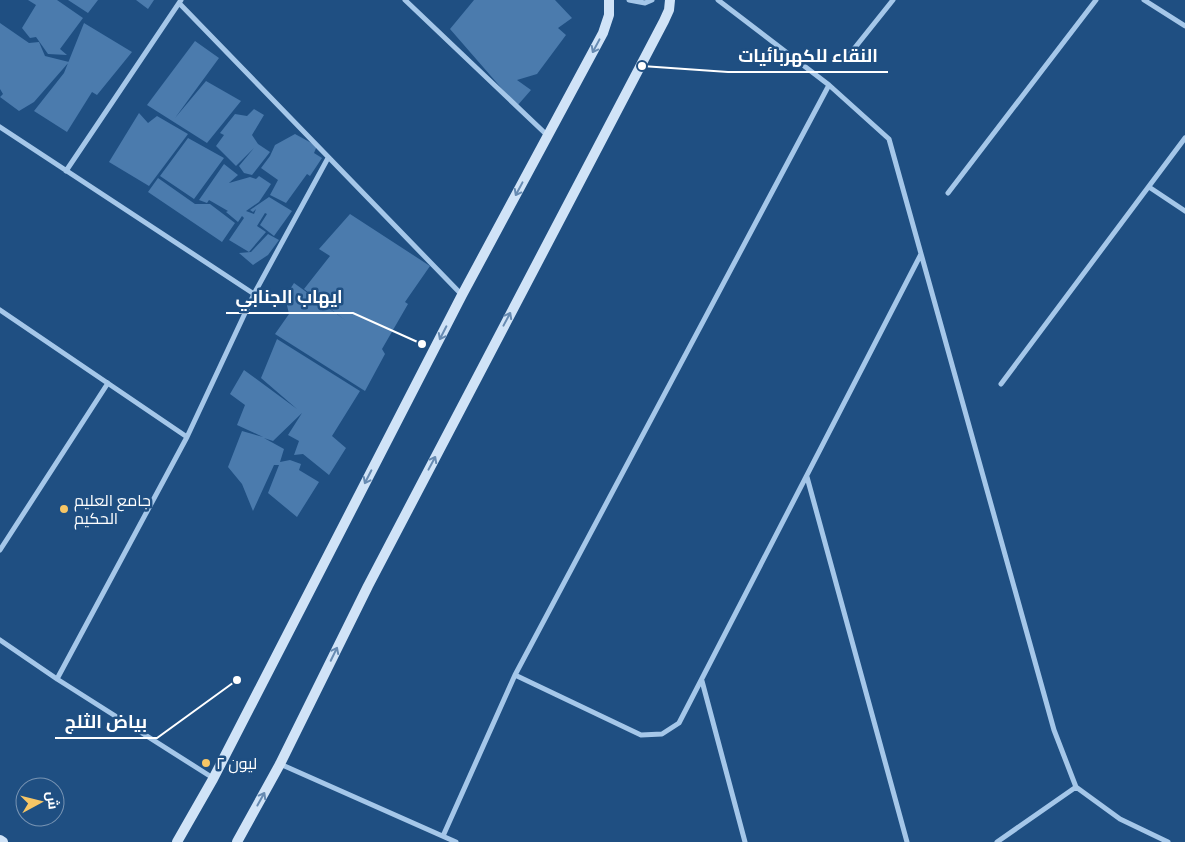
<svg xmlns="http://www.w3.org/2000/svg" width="1185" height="842" viewBox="0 0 1185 842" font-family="'IBM Plex Sans',Cairo,sans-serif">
<rect width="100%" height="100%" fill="#1f4f82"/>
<path fill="#4b7bad" d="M28 0H57L83 18 60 49 67 55 48 54 36 37 30 38 22 28 36 5Z
M68 0H98L88 13Z
M136 0H154L148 9Z
M474 0H555L572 18 558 28 566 35 537 74 517 80 531 90 517 106 450 29Z
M0 23 29 43 39 42 45 56 69 62 34 102 19 111 0 97 3 94 0 89Z
M84 23 132 52 97 95 92 92 67 132 34 111 64 73Z
M195 41 219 58 175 118 206 81 241 101 207 143 147 105Z
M254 109 264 115 252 135 258 144 270 152 252 175 244 173 239 166 254 148 236 166 216 146 224 135 220 133 235 114 247 116Z
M139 113 148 123 157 116 188 134 149 186 109 162Z
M295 134 317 146 314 153 322 158 310 176 307 174 286 203 270 195 278 180 261 168 270 156 275 145Z
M188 138 224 158 194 199 160 176Z
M224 164 238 175 229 183 250 177 256 179 259 176 271 184 259 202 246 211 254 214 256 209 253 212 250 210 269 197 292 211 274 236 260 225 267 214 265 213 257 226 266 232 249 252 229 240 244 218 242 216 238 222 226 212 228 211 209 200 207 203 199 200Z
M158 178 195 204H210L235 223 222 242 148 192Z
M350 214 430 266 405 302 408 304 382 349 385 354 365 391 275 334 289 314 285 297 294 283 345 320 304 289 330 256 319 249Z
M268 234 279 240 268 255 253 265 239 253 251 252Z
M277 339 360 391 332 436 346 448 329 475 303 454 294 455 299 441 288 435 302 413 273 441 264 438 284 449 280 462 290 460 301 464 299 470 319 482 297 517 268 493 279 465H274L253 511 242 484 228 467 242 431 263 437 237 425 245 405 230 394 244 370 297 409 261 378Z"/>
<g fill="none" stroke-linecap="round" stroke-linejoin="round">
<path stroke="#a5c7e9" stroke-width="5" d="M405 0 548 136
M629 0 645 3 652 0
M718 0 829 85 889 139 1054 730 1076 787 1120 819 1168 842
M1144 0 1185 26
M179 3 462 295
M849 55 893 0
M0 127 254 294
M66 171 181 0
M1149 187 1185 211
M948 193 1096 0
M0 310 187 437
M1001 384 1185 138
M807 477 907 842
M0 550 108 383
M0 640 57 679 213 778
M515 675 641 735 662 734 679 723 921 254
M57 679 187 437 254 294 328 158
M702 681 745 842
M280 764 456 842
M443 836 515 675 829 85
M997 842 1076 787"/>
<path stroke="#d0e3f7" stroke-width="10" d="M0 840 3 842
M177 842 213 779 462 295 603 33 609 15V0
M237 842 280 764 368 586 664 21 669 10 670 0"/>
</g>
<defs><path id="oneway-shaft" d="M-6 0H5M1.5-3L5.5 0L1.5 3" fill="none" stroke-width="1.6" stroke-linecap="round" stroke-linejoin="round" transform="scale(1.25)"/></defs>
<g stroke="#668ab1">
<use href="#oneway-shaft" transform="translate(596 46) rotate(118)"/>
<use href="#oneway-shaft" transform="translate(519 189) rotate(118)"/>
<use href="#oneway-shaft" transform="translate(507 319) rotate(-62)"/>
<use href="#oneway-shaft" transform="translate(443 333) rotate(117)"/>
<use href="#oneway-shaft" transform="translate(432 463) rotate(-62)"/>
<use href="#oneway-shaft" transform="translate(368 477) rotate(117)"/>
<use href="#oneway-shaft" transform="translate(334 654) rotate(-64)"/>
<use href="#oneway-shaft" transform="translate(261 799) rotate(-61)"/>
</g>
<g fill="#f7c665" stroke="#1f4f82" stroke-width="2">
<circle cx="64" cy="509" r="5"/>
<circle cx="206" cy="763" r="5"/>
</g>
<g text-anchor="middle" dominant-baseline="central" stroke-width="5" stroke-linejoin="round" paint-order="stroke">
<g font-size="16" fill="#fff" stroke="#1f4f82" text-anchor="start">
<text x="74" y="500">جامع العليم<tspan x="74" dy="18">الحكيم</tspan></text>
<text x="216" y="763">ليون ٢</text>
</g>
</g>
<path fill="none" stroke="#fff" stroke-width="2" d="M642 66L728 72H888M422 344L353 313H226M237 680L157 738H55"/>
<g fill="#fff" stroke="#1f4f82" stroke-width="2">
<circle cx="642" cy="66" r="5"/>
<circle cx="422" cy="344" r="5"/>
<circle cx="237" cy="680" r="5"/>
</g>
<g font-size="18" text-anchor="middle" font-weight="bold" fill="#fff" stroke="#1f4f82" stroke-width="5" stroke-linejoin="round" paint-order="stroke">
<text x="808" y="62">النقاء للكهربائيات</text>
<text x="289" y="303">ايهاب الجنابي</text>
<text x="106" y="728">بياض الثلج</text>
</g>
<g transform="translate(40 802) rotate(83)"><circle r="24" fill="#1f4f82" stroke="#7995b4"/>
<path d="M0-4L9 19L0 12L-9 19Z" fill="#f7c665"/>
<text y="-8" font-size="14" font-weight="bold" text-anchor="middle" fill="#ffffff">ش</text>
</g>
</svg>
